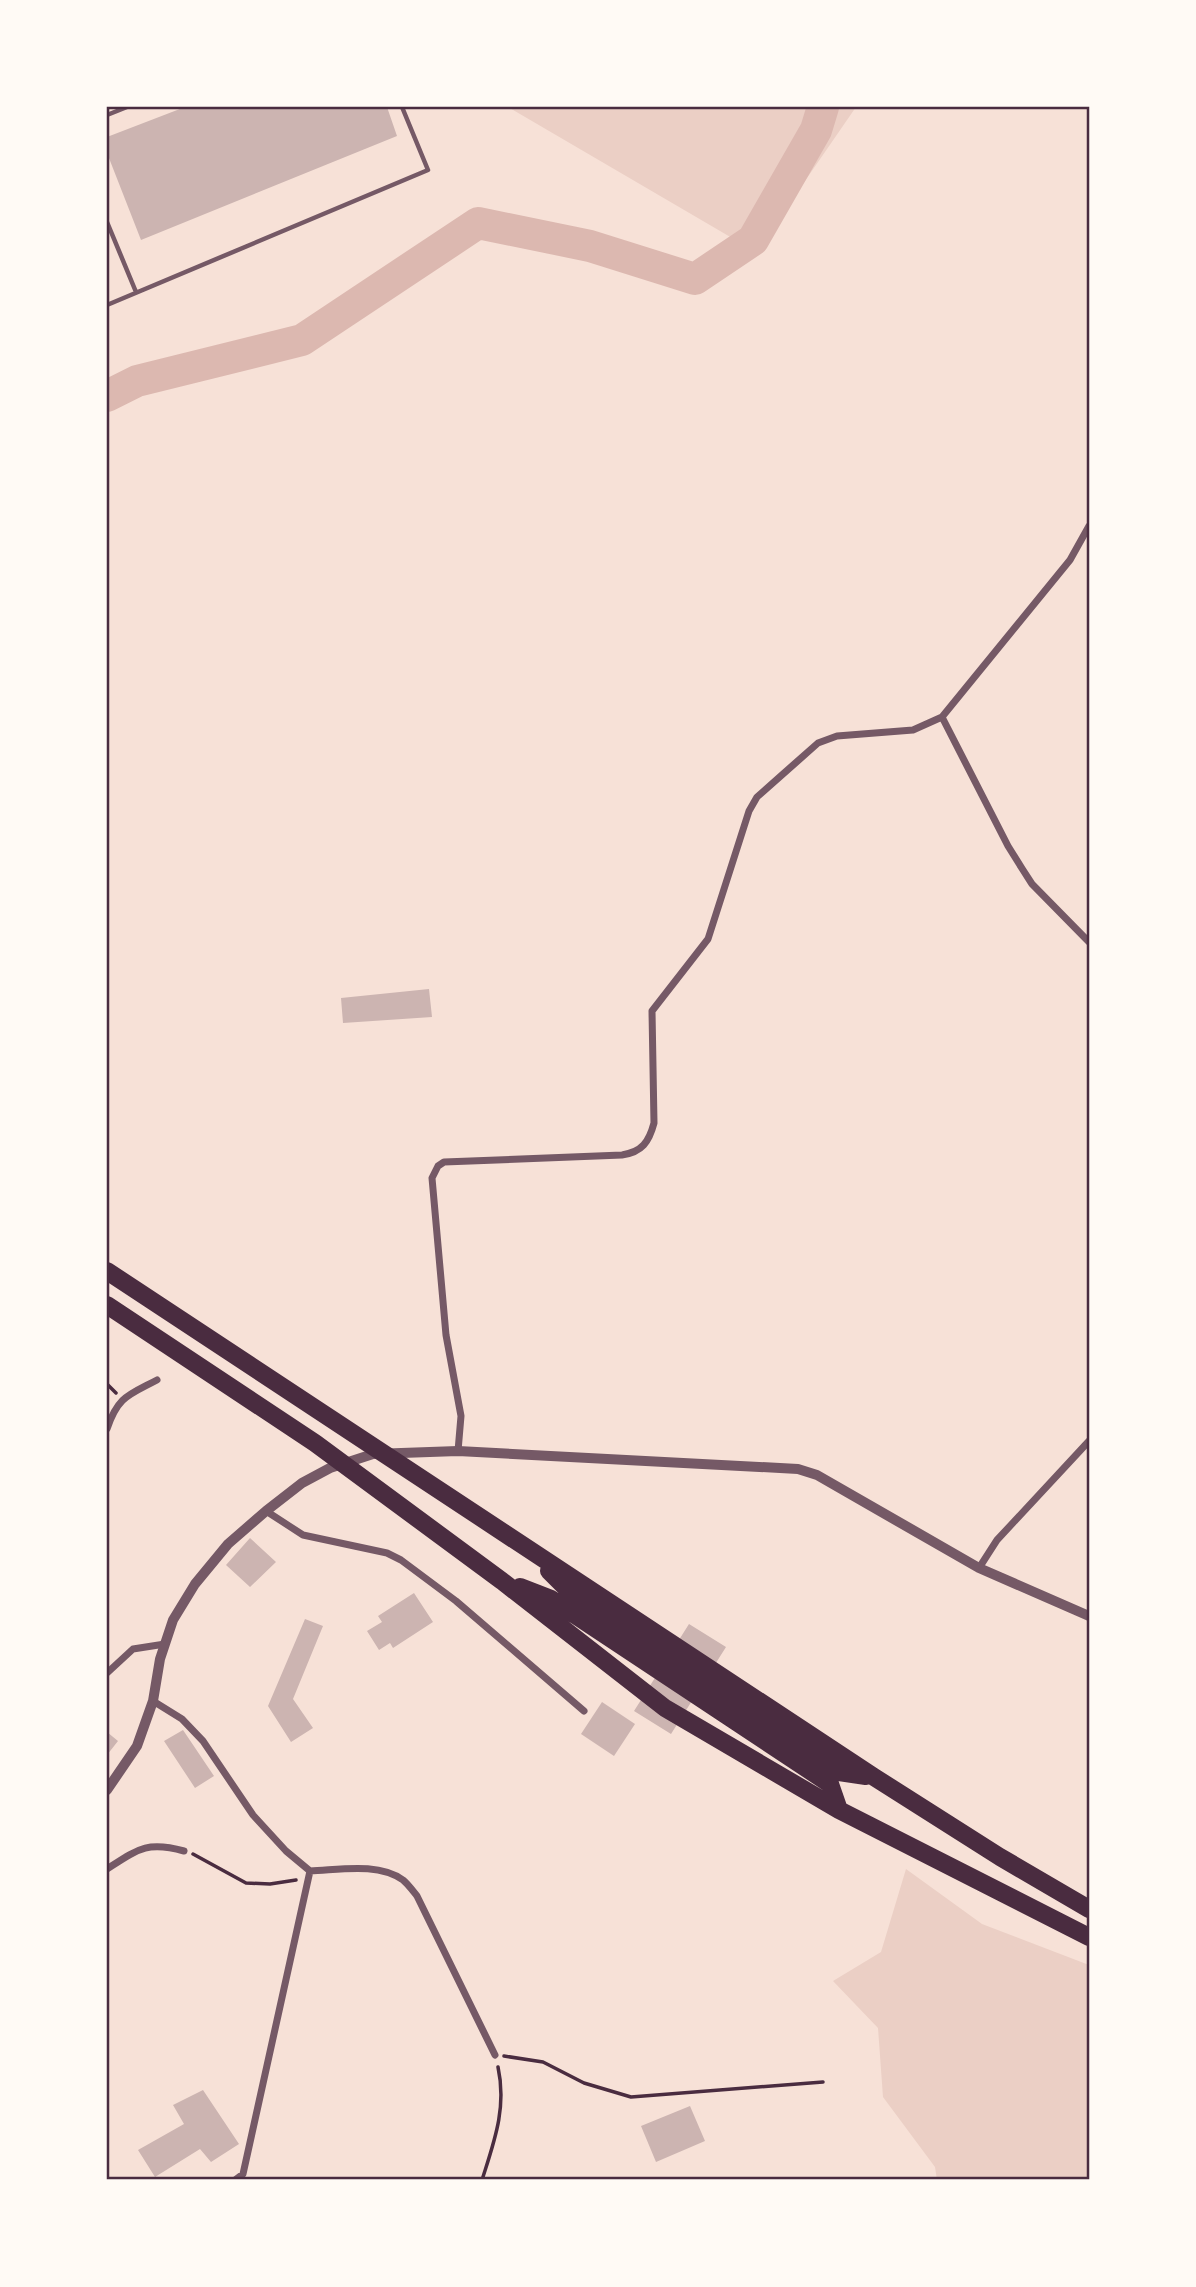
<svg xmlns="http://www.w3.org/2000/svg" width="1196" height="2287" viewBox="0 0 1196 2287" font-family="'IBM Plex Sans',sans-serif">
<rect width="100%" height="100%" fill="#f7e1d7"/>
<path fill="#ebcfc5" d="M508 107H856L756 252Z
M906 1869 982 1924 1089 1965V2180H937L935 2167 883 2097 878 2028 833 1981 881 1952Z"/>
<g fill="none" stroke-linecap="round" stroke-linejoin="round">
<path stroke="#dcb8b0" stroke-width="32" d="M107 396 137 381 302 340 478 223 590 246 695 279 753 240 816 130 823 107"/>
</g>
<path fill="#ccb4b1" d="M185 107H387L397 136 141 240 107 153V137Z
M429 989 432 1017 343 1023 341 998Z
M250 1538 276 1562 250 1587 226 1565Z
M414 1593 433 1622 393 1648 390 1643 379 1650 367 1631 382 1622 378 1616Z
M305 1619 323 1626 293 1699 313 1728 291 1742 268 1706Z
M689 1624 726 1647 671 1734 634 1711Z
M602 1702 635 1724 614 1756 581 1734Z
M183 1730 214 1776 195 1788 164 1741Z
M107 1732 118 1741 107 1755Z
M203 2090 239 2144 211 2162 200 2149 155 2177 138 2150 184 2124 173 2105Z
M690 2106 705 2141 656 2162 641 2126Z"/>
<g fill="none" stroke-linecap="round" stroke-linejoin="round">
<path stroke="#4a2c40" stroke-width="3.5" d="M107 1384 116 1393
M193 1854 246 1883 270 1884 296 1880
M504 2056 543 2062 584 2083 631 2097 823 2082
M482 2180C494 2142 507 2108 498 2067"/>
<path stroke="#755966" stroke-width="4.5" d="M107 115 127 107
M107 222 136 292
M107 305 428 170 402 107"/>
<path stroke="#755966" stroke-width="7" d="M942 717 1008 846 1023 870 1032 884 1089 942
M107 1429C118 1396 129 1395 157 1380
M458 1451 461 1416 446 1335 432 1178 438 1166 444 1162 622 1155C642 1152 649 1142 654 1123L652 1011 708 939 749 811 757 797 818 743 837 736 913 730 942 717 1070 560 1089 526
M266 1511 303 1535 387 1553 401 1560 456 1601 584 1711
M979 1568 997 1540 1089 1441
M107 1673 133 1649 165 1644
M153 1701 182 1719 203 1741 253 1815 286 1851 310 1871C339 1870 378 1862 403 1880 408 1884 413 1891 417 1896L495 2055
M107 1869C138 1849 147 1841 184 1851
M235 2180 243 2174 310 1871"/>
<path stroke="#755966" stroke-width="10" d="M107 1790 137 1746 153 1701 160 1659 173 1620 195 1584 228 1544 266 1511 302 1483 330 1468 373 1454 458 1451 798 1469 817 1475 979 1568 1089 1616"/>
<path stroke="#4a2c40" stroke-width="18" d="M107 1271 874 1777 1000 1857 1089 1909
M107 1305 315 1443 502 1581 665 1708 839 1810 1089 1937
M549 1571 583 1605 839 1772 866 1776
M520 1587 551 1599 830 1784 839 1810"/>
</g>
<rect width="1196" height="2287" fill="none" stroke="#fffaf5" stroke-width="217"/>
<rect x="108" y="108" width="980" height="2070" fill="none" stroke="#4a2c40" stroke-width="2.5"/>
</svg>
